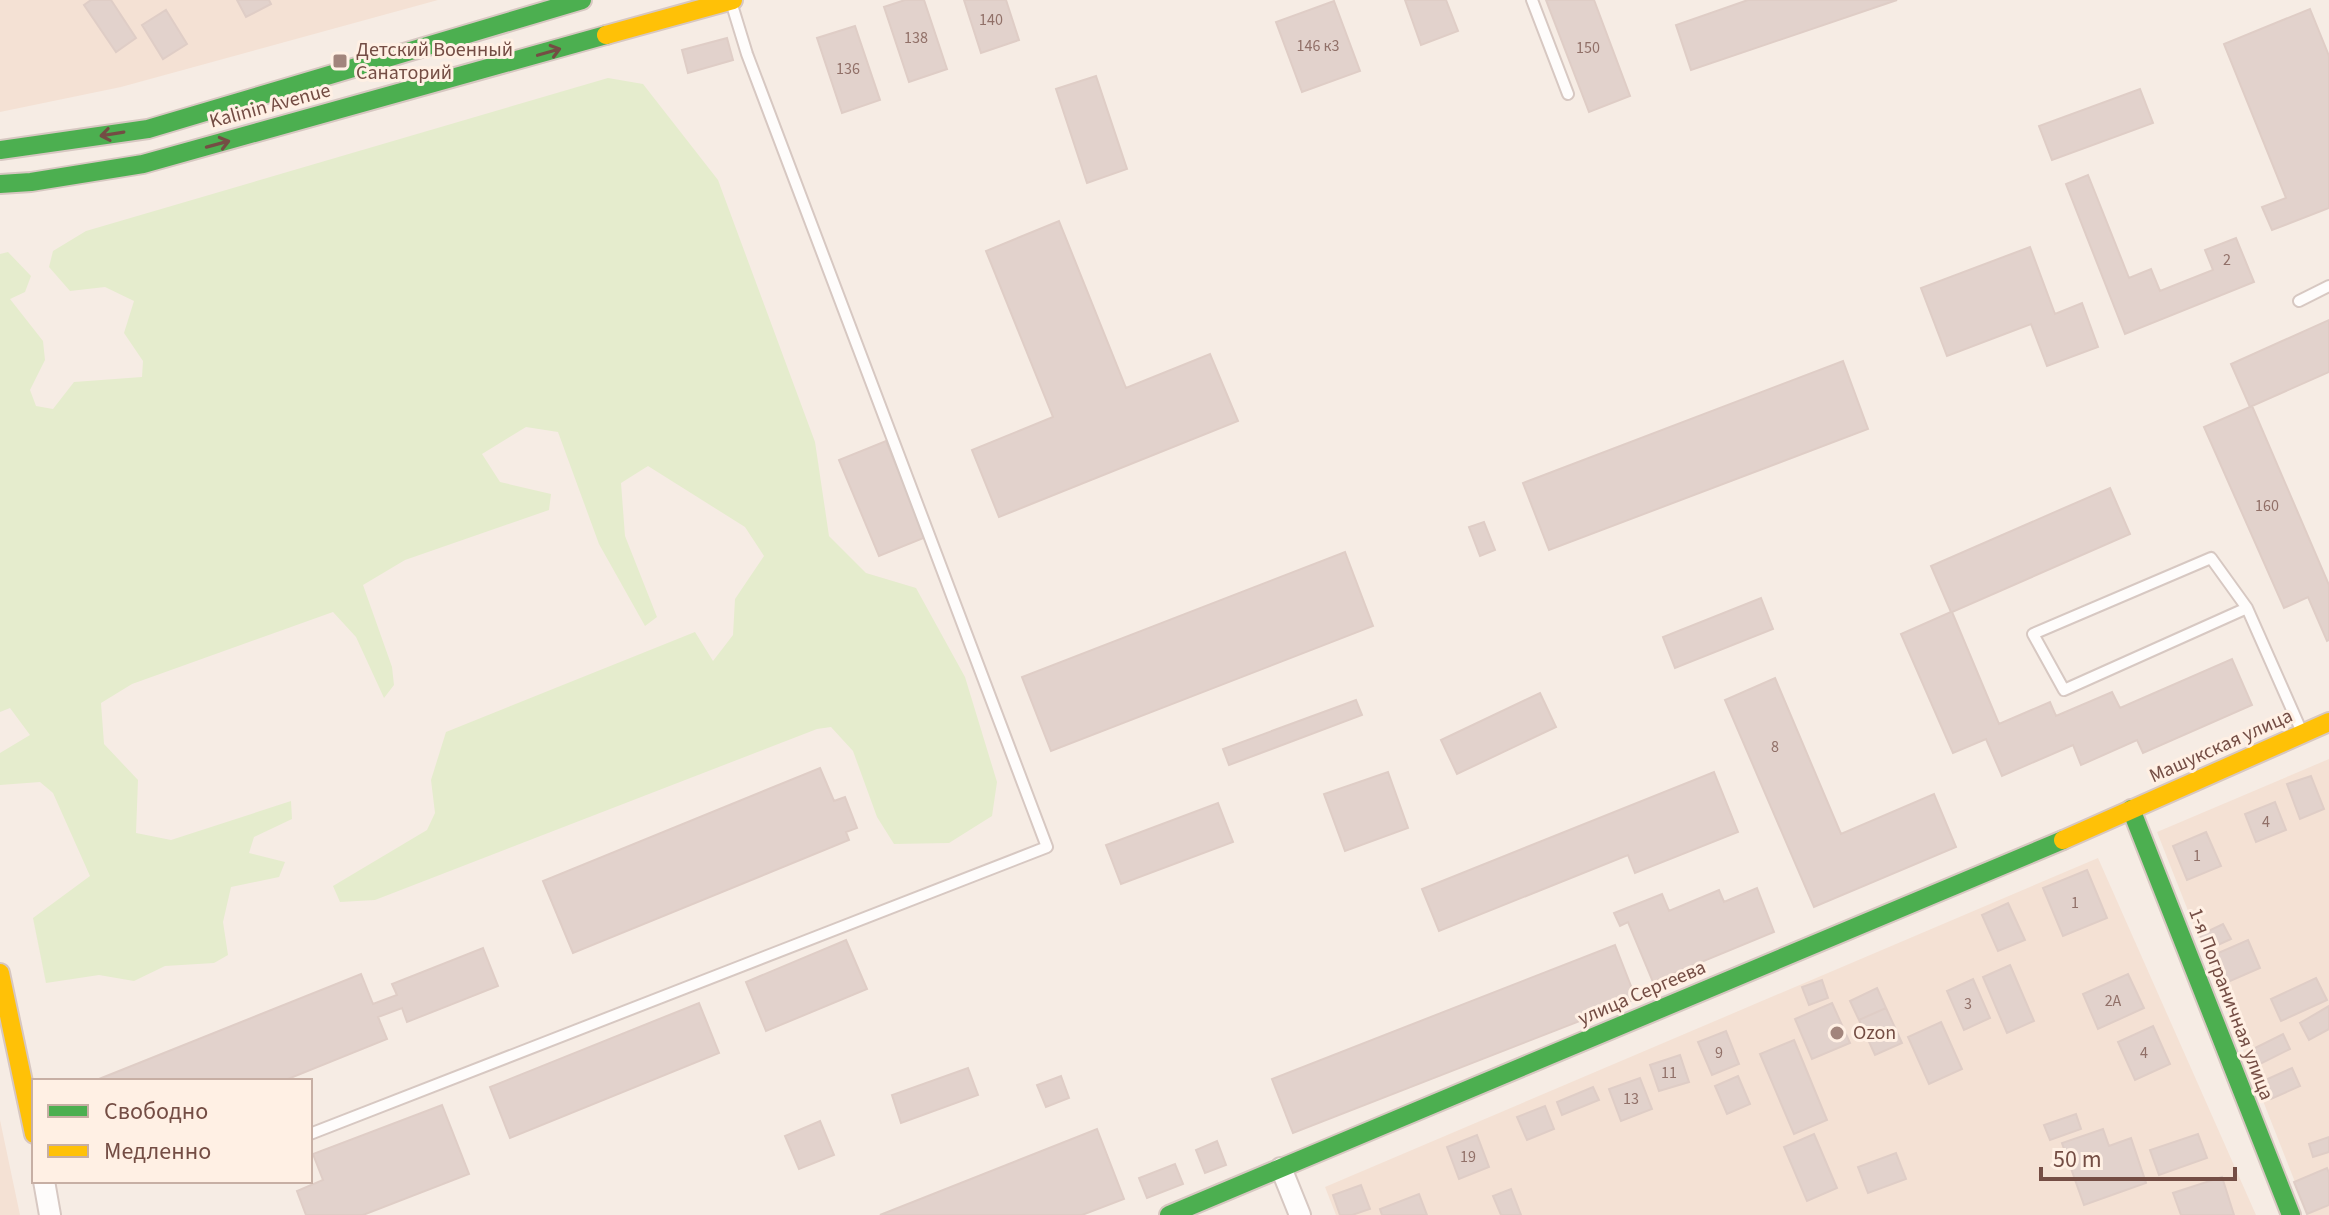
<svg xmlns="http://www.w3.org/2000/svg" width="2329" height="1215" viewBox="0 0 2329 1215" font-family="'Source Sans 3',sans-serif">
<rect width="100%" height="100%" fill="#f6ece4"/>
<path fill="#f4e1d4" d="M0 0H438L121 87 0 112Z
M2329 759V1215H2308L2157 832Z
M2098 858 2256 1215H1336L1325 1187Z
M0 1120 20 1215H0Z"/>
<path fill="#e5eccd" d="M608 78 643 84 718 180 815 442 829 536 866 573 916 588 965 677 997 782 992 816 949 843 894 844 877 817 853 751 831 727 817 729 375 900 340 902 333 886 427 830 435 813 431 780 446 732 695 632 713 661 733 635 735 599 764 556 745 527 648 466 621 483 625 536 657 617 645 626 599 544 558 432 526 427 482 454 500 482 551 494 549 510 405 560 363 585 392 667 394 685 384 698 356 637 333 612 132 684 101 703 104 744 138 780 136 833 171 840 291 801 292 819 254 837 249 853 285 862 279 877 231 887 223 922 228 955 214 963 165 966 134 981 99 975 46 983 33 918 90 876 53 793 40 782 0 785V753L30 735 10 708 0 712V254L8 252 31 276 25 292 10 299 43 341 45 360 30 390 36 406 53 409 74 382 142 377 143 361 124 333 134 301 105 287 70 291 49 267 53 251 86 231Z"/>
<path fill="#e2d2cc" stroke="#dfcdc6" stroke-width="2" d="M91 0H111L136 38 116 52 84 5Z
M237 0H269L271 4 246 17Z
M905 0H924L947 69 909 82 884 7Z
M964 0H1006L1019 40 981 53Z
M1405 0H1446L1458 31 1421 45Z
M1546 0H1594L1630 96 1589 112Z
M1748 0H1897L1691 70 1676 25Z
M1334 1 1360 71 1302 92 1276 22Z
M2310 9 2329 56V208L2272 230 2262 207 2286 198 2224 44Z
M166 10 187 44 163 59 142 25Z
M855 26 880 100 842 113 817 38Z
M727 38 733 60 688 73 682 50Z
M1096 76 1127 169 1087 183 1056 89Z
M2140 89 2153 123 2052 160 2039 126Z
M2088 175 2129 278 2151 269 2160 291 2213 270 2205 250 2236 238 2254 282 2125 334 2066 184Z
M1059 221 1126 388 1210 354 1238 421 999 517 972 450 1053 417 986 251Z
M2030 247 2055 314 2082 303 2098 347 2047 366 2031 324 1947 356 1921 288Z
M2329 320V372L2252 406 2329 585V640L2327 641 2308 597 2284 608 2204 427 2250 407 2231 364Z
M1843 361 1868 429 1549 550 1523 483Z
M886 441 926 537 879 556 839 460Z
M2110 488 2130 534 1952 612 1999 724 2050 702 2056 716 2112 692 2120 708 2232 659 2252 705 2143 753 2137 740 2081 765 2073 745 2002 776 1986 739 1953 753 1901 634 1951 612 1931 566Z
M1484 522 1495 550 1480 556 1469 527Z
M1345 552 1373 626 1051 751 1022 677Z
M1761 598 1773 629 1675 668 1663 637Z
M1775 678 1841 834 1934 794 1956 847 1814 907 1725 700Z
M1540 693 1556 727 1457 774 1441 740Z
M1356 700 1362 715 1229 765 1223 749Z
M820 768 834 801 845 797 857 828 846 832 849 840 573 953 543 881Z
M1388 772 1408 828 1345 851 1324 794Z
M1714 772 1738 832 1635 873 1628 855 1439 931 1422 889Z
M2311 776 2324 809 2300 819 2287 784Z
M2275 802 2286 830 2256 842 2245 814Z
M1218 803 1233 842 1121 884 1106 845Z
M2206 832 2221 866 2187 880 2173 846Z
M2087 870 2107 918 2063 936 2043 888Z
M1757 888 1774 932 1653 982 1628 922 1620 926 1614 913 1662 894 1669 911 1719 890 1724 902Z
M2008 903 2025 940 1998 951 1982 915Z
M2223 924 2231 939 2207 950 2200 935Z
M846 940 867 989 766 1031 746 982Z
M2248 940 2260 968 2221 985 2209 957Z
M1615 945 1636 999 1293 1133 1272 1079Z
M483 948 498 986 407 1022 402 1008 378 1017 387 1039 283 1081H94L361 974 373 1004 397 995 392 984Z
M2010 965 2034 1021 2007 1033 1983 977Z
M2128 974 2144 1008 2098 1029 2083 994Z
M2316 978 2327 1000 2281 1021 2271 999Z
M1973 979 1990 1018 1964 1030 1947 991Z
M1822 980 1828 998 1809 1005 1802 987Z
M1877 988 1886 1008 1859 1020 1850 1001Z
M699 1003 719 1053 510 1138 490 1087Z
M1832 1003 1850 1043 1812 1059 1795 1019Z
M2329 1006V1029L2309 1040 2300 1023Z
M1886 1008 1902 1043 1875 1055 1859 1020Z
M1941 1022 1962 1069 1929 1084 1908 1037Z
M2153 1026 2170 1064 2135 1080 2118 1042Z
M1726 1031 1739 1064 1712 1075 1698 1042Z
M2283 1034 2290 1049 2258 1065 2251 1050Z
M1794 1040 1827 1120 1794 1134 1760 1054Z
M1680 1055 1689 1082 1659 1091 1650 1065Z
M968 1068 978 1095 901 1123 892 1095Z
M2292 1068 2300 1086 2271 1099 2263 1081Z
M1061 1076 1069 1098 1046 1107 1037 1085Z
M1738 1076 1750 1104 1727 1114 1715 1086Z
M1640 1078 1652 1109 1621 1121 1609 1089Z
M1593 1087 1599 1100 1562 1115 1557 1102Z
M442 1105 469 1174 363 1215H306L297 1191 323 1180 313 1154Z
M1545 1106 1554 1129 1527 1140 1517 1117Z
M2076 1114 2081 1129 2050 1140 2044 1125Z
M820 1121 834 1155 799 1169 785 1136Z
M1097 1129 1124 1199 1082 1215H880Z
M2103 1129 2109 1146 2131 1138 2146 1183 2084 1205 2062 1143Z
M1814 1134 1837 1188 1807 1201 1784 1147Z
M2198 1134 2207 1158 2159 1175 2150 1150Z
M1477 1135 1489 1167 1459 1179 1447 1147Z
M2329 1137V1152L2313 1157 2309 1144Z
M1217 1141 1226 1165 1205 1173 1196 1150Z
M1896 1153 1906 1179 1868 1193 1858 1167Z
M1175 1164 1183 1184 1147 1198 1139 1178Z
M2327 1168 2329 1173V1205L2307 1214 2294 1182Z
M2222 1177 2234 1215H2181L2173 1193Z
M1361 1185 1370 1209 1352 1215H1340L1333 1195Z
M1511 1189 1521 1215H1501L1493 1196Z
M1419 1194 1427 1215H1382L1380 1209Z"/>
<g fill="none" stroke-linecap="round" stroke-linejoin="round">
<g stroke="#d7c8c2" stroke-width="14">
<path id="lane" d="M1532 0 1568 94
M2299 301 2329 286
M2247 608 2064 690 2033 634 2211 558 2247 608 2301 730
M310 1134 1047 847 747 54 732 5"/>
</g>
<g stroke="#d7c8c2" stroke-width="24">
<path id="street" d="M1281 1168 1300 1215
M44 1181 50 1215"/>
</g>
<g stroke="#d7c7c1" stroke-width="22">
<path id="fast" d="M0 150 148 129 582 0
M0 184 31 182 143 164 606 35
M2131 809 2291 1215
M1169 1215 2063 840"/>
</g>
<g stroke="#d7c7c1" stroke-width="22">
<path id="slow" d="M606 35 733 0
M2063 840 2329 722
M0 973 34 1134"/>
</g>
<use href="#lane" stroke="#fefcfb" stroke-width="10"/>
<use href="#street" stroke="#fefcfb" stroke-width="20"/>
<use href="#fast" stroke="#4caf50" stroke-width="18"/>
<use href="#slow" stroke="#ffc107" stroke-width="18"/>
</g>
<defs><path id="oneway-shaft" d="M-6 0H5M1.5-3L5.5 0L1.5 3" fill="none" stroke-width="1.6" stroke-linecap="round" stroke-linejoin="round" transform="scale(2)"/></defs>
<g stroke="#744d44">
<use href="#oneway-shaft" transform="translate(549 52) rotate(-16)"/>
<use href="#oneway-shaft" transform="translate(112 134) rotate(171)"/>
<use href="#oneway-shaft" transform="translate(218 144) rotate(-15)"/>
</g>
<g fill="#a2857c" stroke="#fff0e4" stroke-width="3">
<rect x="332" y="53" width="16" height="16" rx="4"/>
<circle cx="1837" cy="1033" r="8"/>
</g>
<g text-anchor="middle" dominant-baseline="central" stroke-width="6" stroke-linejoin="round" paint-order="stroke">
<g font-size="16" fill="#917068">
<text x="991" y="20">140</text>
<text x="916" y="38">138</text>
<text x="1318" y="46">146 к3</text>
<text x="1588" y="48">150</text>
<text x="848" y="69">136</text>
<text x="2227" y="260">2</text>
<text x="2267" y="506">160</text>
<text x="1775" y="747">8</text>
<text x="2266" y="822">4</text>
<text x="2197" y="856">1</text>
<text x="2075" y="903">1</text>
<text x="2113" y="1001">2А</text>
<text x="1968" y="1004">3</text>
<text x="1719" y="1053">9</text>
<text x="2144" y="1053">4</text>
<text x="1669" y="1073">11</text>
<text x="1631" y="1099">13</text>
<text x="1468" y="1157">19</text>
</g>
<g font-size="20" fill="#744d44" stroke="#fff0e4" text-anchor="start">
<text x="356" y="50">Детский Военный<tspan x="356" dy="23">Санаторий</tspan></text>
<text x="1853" y="1033">Ozon</text>
</g>
<g font-size="20" fill="#744d44" stroke="#fff0e4">
<text transform="translate(270 106) rotate(-15)">Kalinin Avenue</text>
<text transform="translate(2221 746) rotate(-24)">Машукская улица</text>
<text transform="translate(1642 993) rotate(-23)">улица Сергеева</text>
<text transform="translate(2231 1004) rotate(69)">1-я Пограничная улица</text>
</g>
</g>
<rect x="32" y="1079" width="280" height="104" fill="#fff0e4" stroke="#c7afa4" stroke-width="2"/>
<rect x="48" y="1105" width="40" height="12" fill="#4caf50" stroke="#c7afa4" stroke-width="2"/>
<text x="104" y="1119" font-size="24" fill="#744d44">Свободно</text>
<rect x="48" y="1145" width="40" height="12" fill="#ffc107" stroke="#c7afa4" stroke-width="2"/>
<text x="104" y="1159" font-size="24" fill="#744d44">Медленно</text>
<path d="M2041 1167v12h194v-12" fill="none" stroke="#744d44" stroke-width="4"/>
<text x="2053" y="1167" font-size="24" fill="#744d44" stroke="#fff0e4" stroke-width="6" paint-order="stroke">50 m</text>
</svg>
